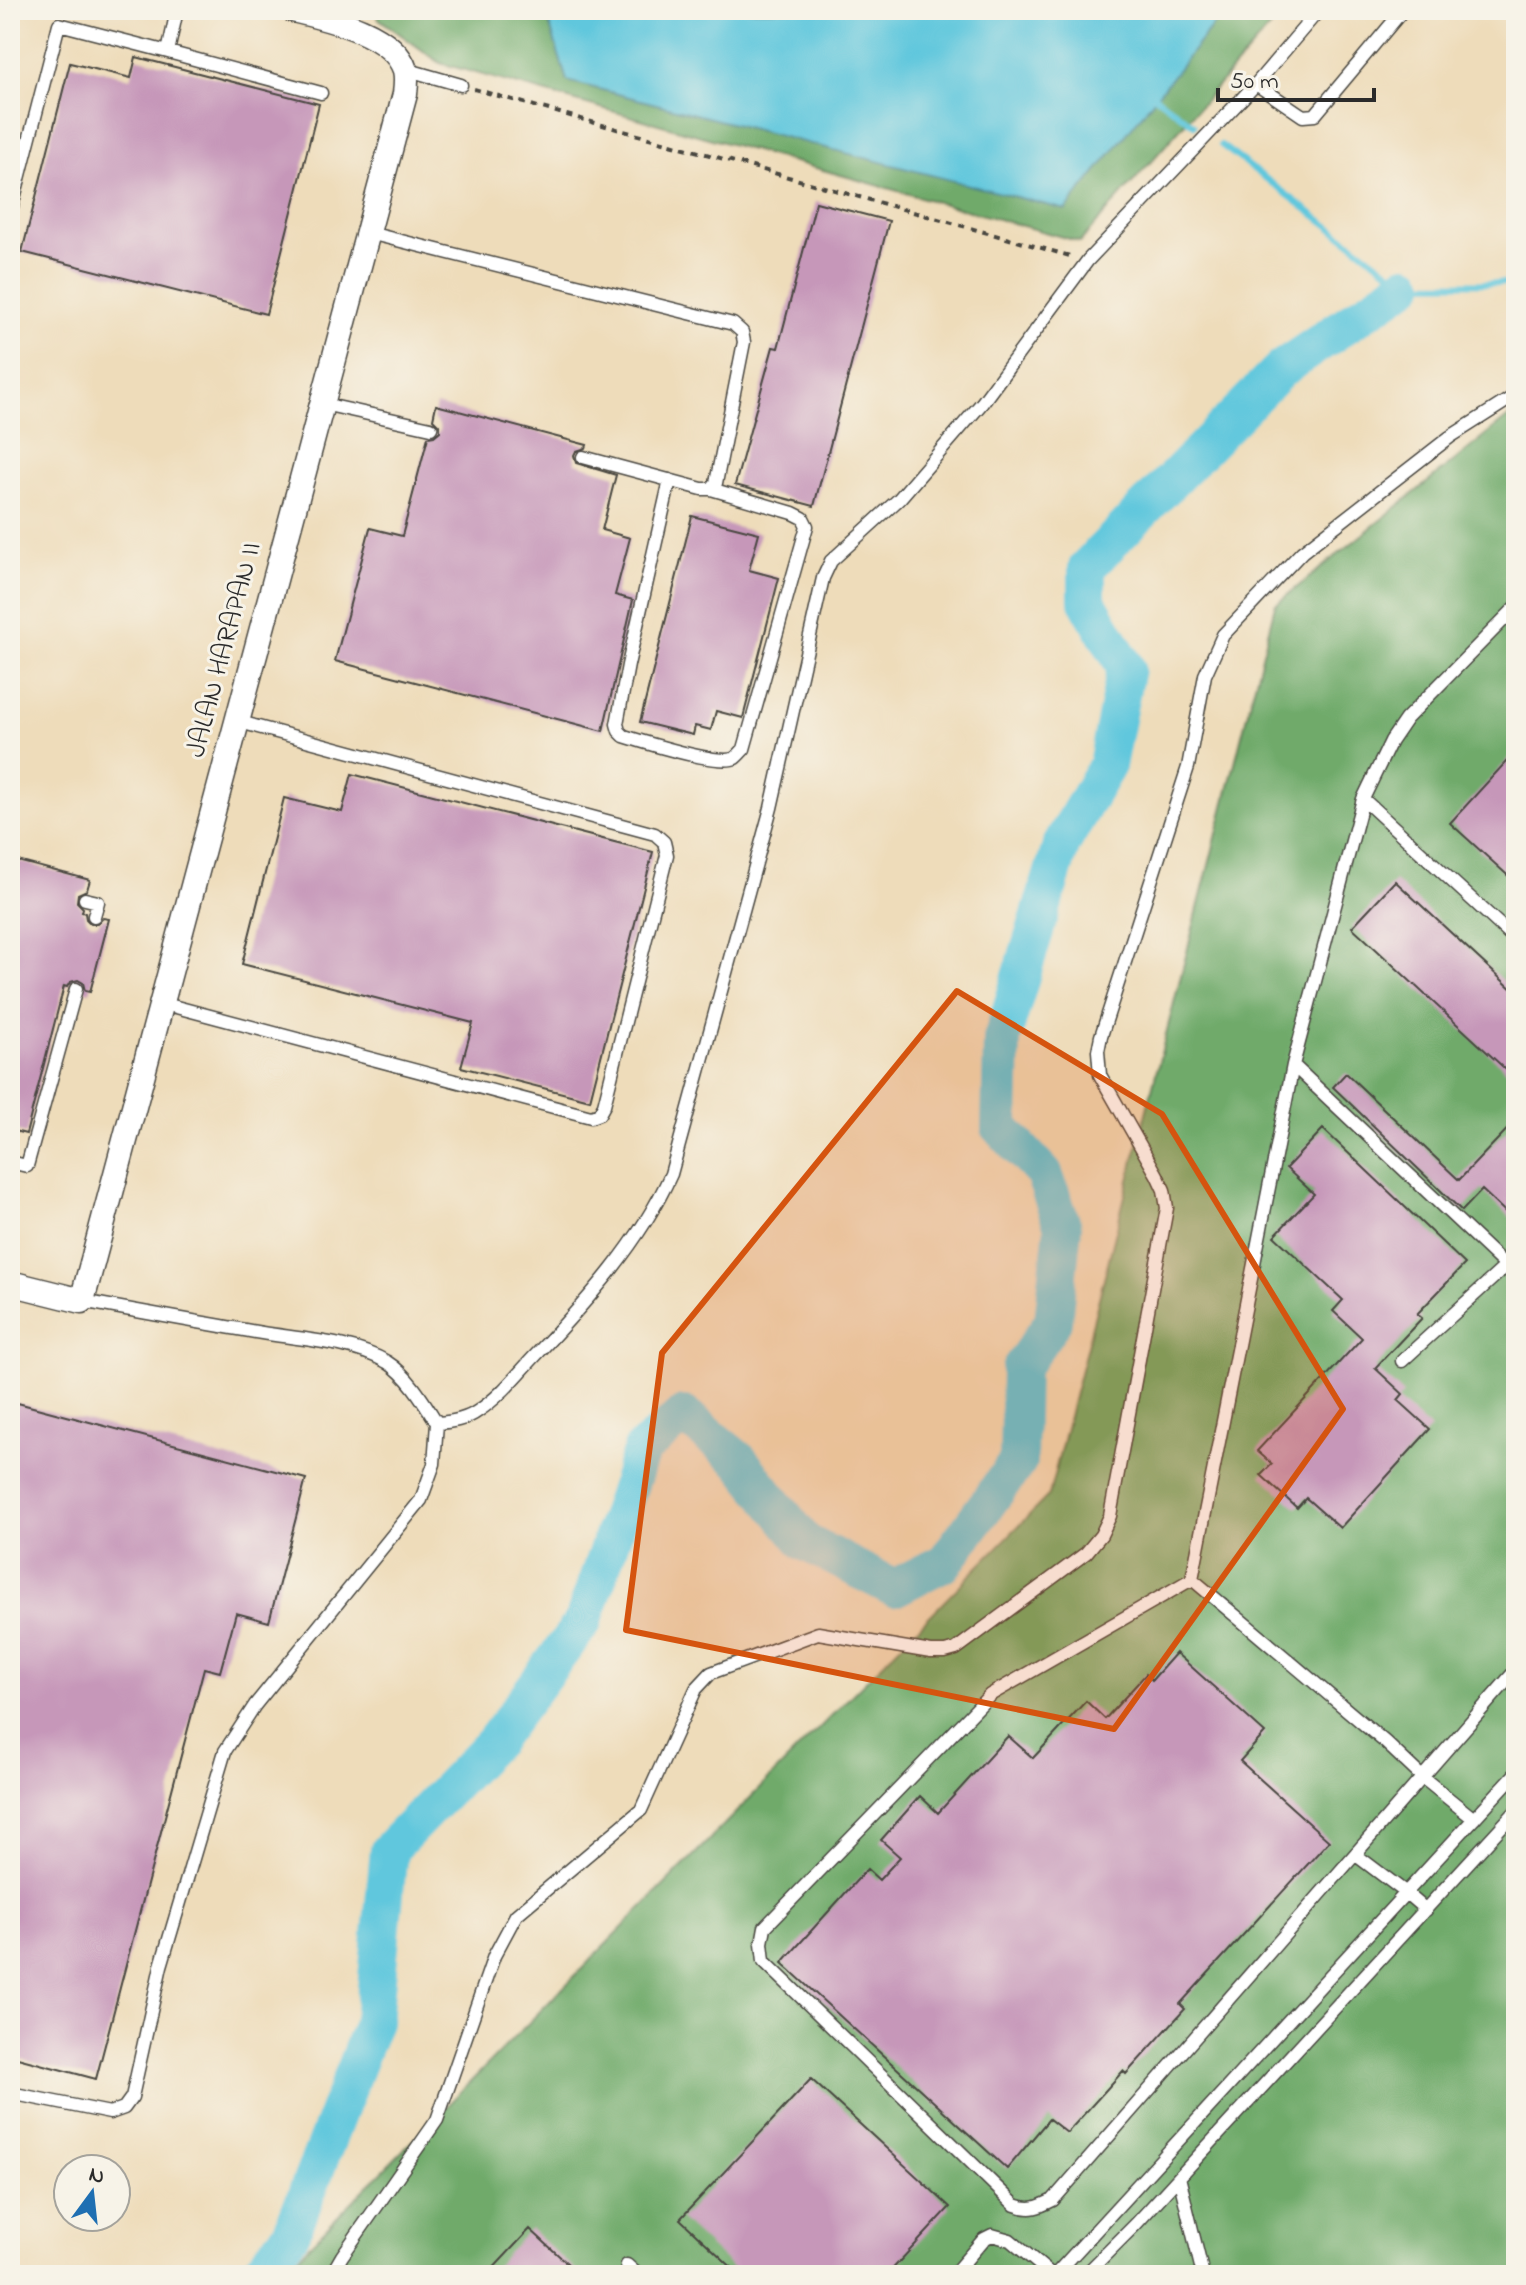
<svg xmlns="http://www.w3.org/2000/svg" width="1526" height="2285" viewBox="0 0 1526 2285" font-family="'Indie Flower',sans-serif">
<rect width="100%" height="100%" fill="#f7f3e8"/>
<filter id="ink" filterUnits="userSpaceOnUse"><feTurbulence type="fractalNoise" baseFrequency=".0125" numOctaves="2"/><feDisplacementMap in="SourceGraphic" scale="16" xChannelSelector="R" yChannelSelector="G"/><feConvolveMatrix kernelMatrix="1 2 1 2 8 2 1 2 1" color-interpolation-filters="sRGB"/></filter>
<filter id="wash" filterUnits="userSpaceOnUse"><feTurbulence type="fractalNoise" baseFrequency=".006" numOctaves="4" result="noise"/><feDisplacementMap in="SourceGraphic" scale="32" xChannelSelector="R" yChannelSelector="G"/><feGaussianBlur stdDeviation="1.8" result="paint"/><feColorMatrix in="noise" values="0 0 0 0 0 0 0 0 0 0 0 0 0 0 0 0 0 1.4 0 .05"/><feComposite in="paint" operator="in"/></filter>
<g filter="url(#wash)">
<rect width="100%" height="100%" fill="#eedcba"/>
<path fill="#6faa6a" stroke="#4d6a4a" stroke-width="2" d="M380 10H1285L1080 242 440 63 378 18Z
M1516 411V2275H280L1049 1495 1275 605Z"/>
<path fill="#60c7dd" stroke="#467984" stroke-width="2" d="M545 10H1225L1066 210 567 81Z"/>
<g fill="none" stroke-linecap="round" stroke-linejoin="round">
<path stroke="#60c7dd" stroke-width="6" d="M1156 97 1194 125
M1221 145 1406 284 1516 283"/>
<path stroke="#60c7dd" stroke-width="38" d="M256 2275 291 2234 373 2021 389 1850 496 1739 583 1622 642 1449 684 1415 740 1461 805 1542 894 1588 945 1562 1018 1461 1020 1369 1053 1321 1063 1227 1044 1174 1000 1127 1002 1039 1062 843 1107 765 1126 668 1087 601V567L1281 369 1406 284"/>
</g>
<g id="blocks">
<path fill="#c697b9" d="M136 57 319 104 266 314 22 252 70 63 131 78Z
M816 202 889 221 814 506 735 485 773 347 778 348Z
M436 405 587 445 586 448 576 451 574 455 576 463 616 475 602 530 630 538 615 595 633 600 603 731 335 661 370 528 402 536 428 437 434 436 440 431 439 425 433 419Z
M692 516 759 533 749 570 779 578 743 718 716 711 711 730 695 726 693 735 640 722Z
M1516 751V883L1450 823Z
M352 774 653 852 590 1100 461 1067 473 1023 242 964 284 798 342 812Z
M10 859 90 880 87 890 78 894 77 902 83 908 82 912 85 913 86 919 91 924H97L103 918 109 919 90 992 85 991 83 983 78 980 70 982 67 987 64 986 26 1134 10 1130Z
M1395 881 1516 993V1079L1352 927Z
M1346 1073 1459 1180 1516 1120V1222L1482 1190 1462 1211 1333 1087Z
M1323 1129 1465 1264 1417 1314 1422 1318 1375 1368 1403 1394 1398 1400 1430 1429 1340 1528 1306 1498 1297 1508 1261 1475 1272 1464 1257 1451 1362 1338 1333 1311 1343 1300 1274 1236 1314 1194 1286 1168Z
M10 1401 306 1479 269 1622 236 1613 220 1672 204 1668 96 2079 10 2056Z
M1176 1653 1265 1733 1240 1761 1329 1841 1180 2004 1185 2009 1126 2074 1123 2071 1067 2133 1049 2119 1007 2169 782 1963 867 1869 879 1880 900 1857 881 1840 920 1796 938 1813 1008 1736 1033 1758 1086 1701 1105 1719 1146 1674 1152 1680Z
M811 2079 950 2207 887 2275H740L680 2219Z
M530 2229 580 2275H487Z"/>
</g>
</g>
<g filter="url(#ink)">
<use href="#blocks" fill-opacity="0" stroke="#484640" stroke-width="2"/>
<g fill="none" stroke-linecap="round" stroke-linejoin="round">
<g stroke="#484640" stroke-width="15">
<path id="lane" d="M168 52 321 93
M405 69 461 85
M1256 84 1303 116 1315 115 1403 10
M10 214 59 24 168 52 177 10
M369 233 733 324 742 332 744 342 716 483 711 489
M323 404 431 428
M583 457 702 489H711L793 513 803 518 807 526 744 749C742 751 738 756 735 758 721 766 643 742 624 736L619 731 617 724 628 665 670 480
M1363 799 1516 940
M85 899 98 902 94 916
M161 1003 591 1117 599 1114 604 1105 667 855 664 842 655 834 236 721
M1293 1065 1506 1266 1516 1255
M10 1162 27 1166 76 989
M82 1301C142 1312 202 1323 262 1333 300 1339 353 1342 387 1362 408 1375 424 1402 437 1423 451 1422 466 1420 478 1411 500 1397 517 1375 535 1356 587 1301 640 1243 671 1174L771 808 823 578 831 561 899 499 982 403 1088 260 1256 84 1319 10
M1402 1361 1506 1266
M1192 1579 990 1695 765 1927 762 1943 764 1961 1015 2205C1031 2211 1039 2207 1053 2200L1516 1670
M1474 1819 1422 1777 1385 1742 1192 1579 1293 1065 1363 799 1391 741 1406 719 1516 607
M1356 1855 1405 1892 1426 1910
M10 2093 110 2113 124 2108 132 2097 161 1966 225 1751 255 1705 421 1500 434 1464 437 1423
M1179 2177 1203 2275
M627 2265 638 2275
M331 2275 342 2256 437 2120 494 1956 516 1915 641 1810 696 1689 711 1673 818 1633 931 1652H945L956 1649 1086 1553 1101 1535 1110 1516 1167 1208 1164 1190 1157 1175 1100 1075 1098 1051 1101 1036 1188 767 1205 675 1223 635 1302 552 1450 437 1516 395
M953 2275 984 2239 992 2235 1010 2240 1052 2275
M1055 2275 1516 1773
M1085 2275 1136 2224 1516 1811"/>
</g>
<g stroke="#484640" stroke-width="27">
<path id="street" d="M10 1283 82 1301 405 94C406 86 407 78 405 70 393 32 325 18 293 10"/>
</g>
<path stroke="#484640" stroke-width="4" stroke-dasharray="6 6" stroke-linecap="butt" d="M474 89 1070 256"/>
<use href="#lane" stroke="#fff" stroke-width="12"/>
<use href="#street" stroke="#fff" stroke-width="24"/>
</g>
</g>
<path fill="#d5540f" fill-opacity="0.2" stroke="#d5540f" stroke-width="6" stroke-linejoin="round" d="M957 991 1162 1114 1343 1409 1114 1729 626 1630 662 1353Z"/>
<g text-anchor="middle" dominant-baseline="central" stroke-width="6" stroke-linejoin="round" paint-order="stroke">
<g font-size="28" fill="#2b2b2b" stroke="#f7f3e8">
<text transform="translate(225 650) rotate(-75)">JALAN HARAPAN II</text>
</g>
</g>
<rect width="1526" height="2285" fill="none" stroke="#f7f3e8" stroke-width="40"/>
<g transform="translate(92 2193) rotate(15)"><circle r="38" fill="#f7f3e8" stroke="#a5a39c" stroke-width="2"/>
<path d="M0-6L14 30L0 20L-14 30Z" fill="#1f6fb2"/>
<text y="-12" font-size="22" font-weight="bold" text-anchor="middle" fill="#2b2b2b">N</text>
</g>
<path d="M1218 88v12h156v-12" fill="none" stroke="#2b2b2b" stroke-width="4"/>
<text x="1230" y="88" font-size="24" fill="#2b2b2b" stroke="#f7f3e8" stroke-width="6" paint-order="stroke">50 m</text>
</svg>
